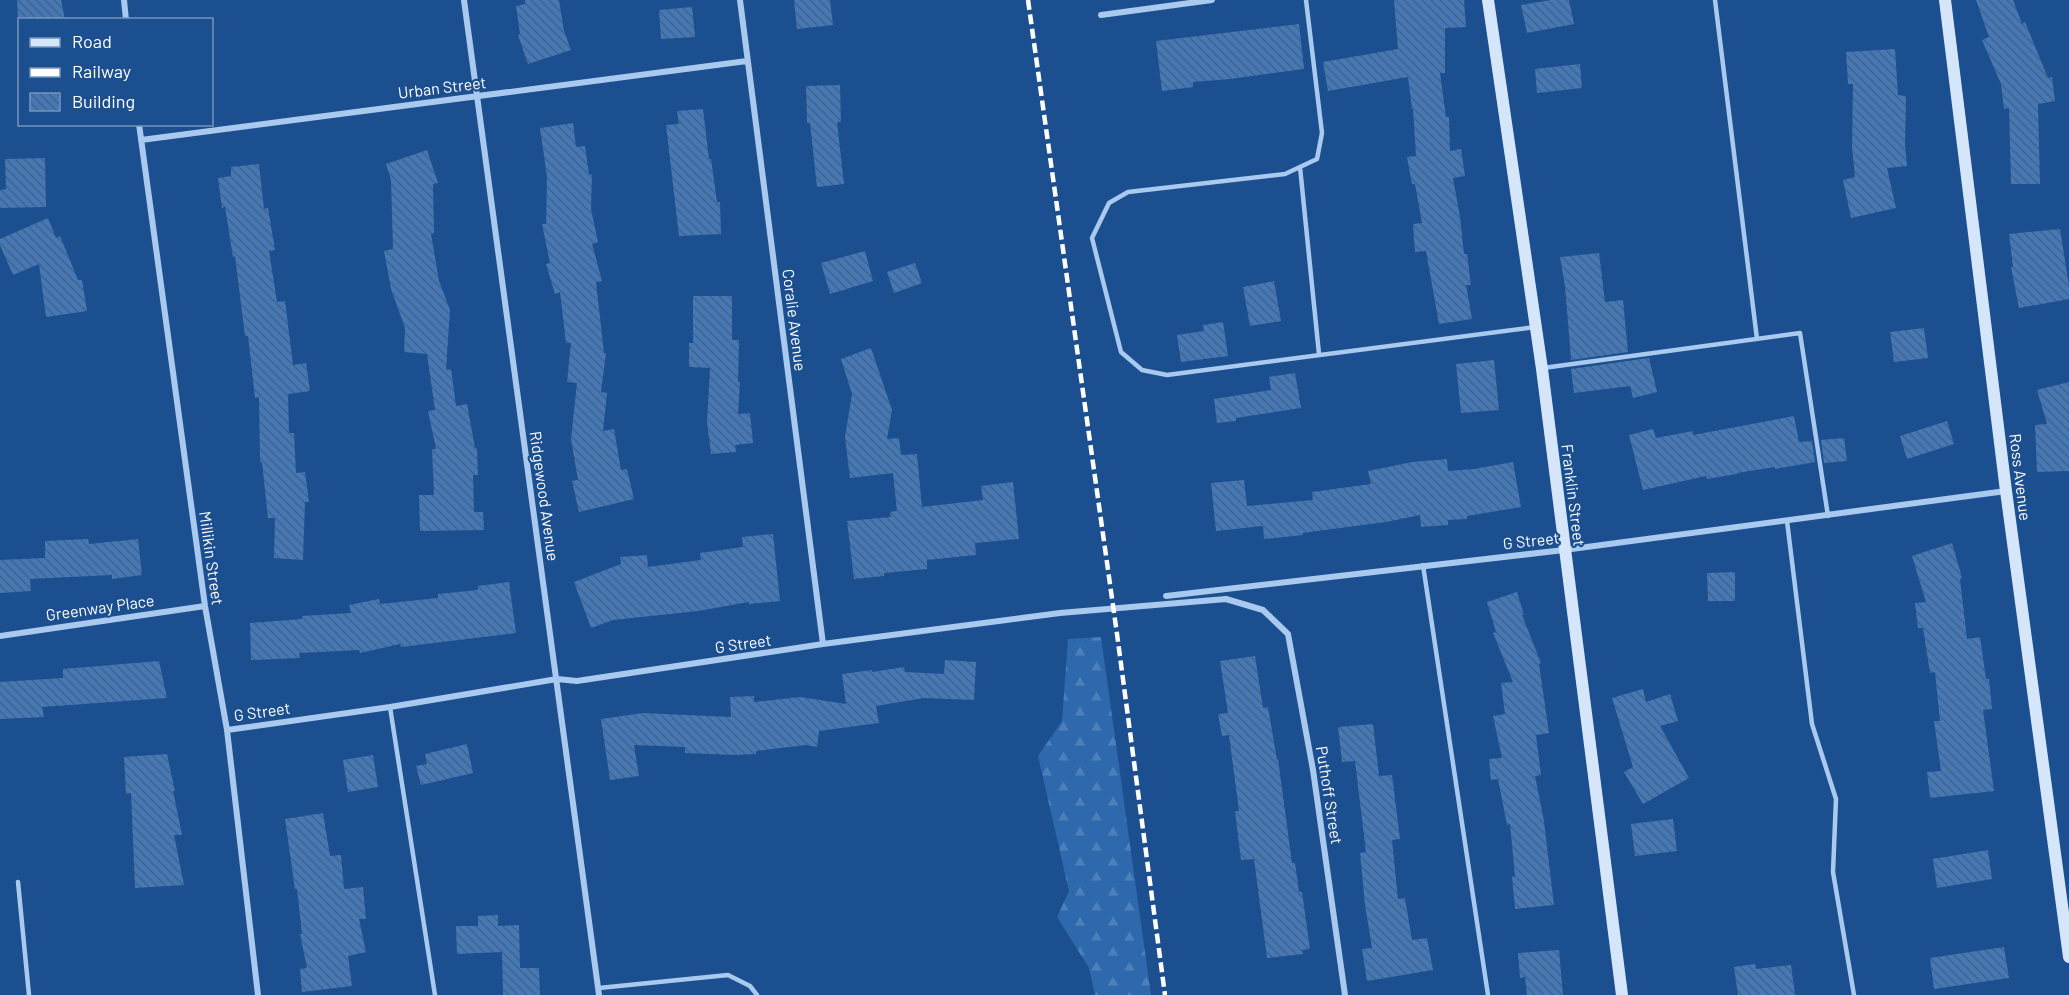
<svg xmlns="http://www.w3.org/2000/svg" width="2069" height="995" viewBox="0 0 2069 995" font-family="Barlow,sans-serif">
<defs>
<pattern id="forest-firs" width="22" height="20" patternUnits="userSpaceOnUse" patternTransform="scale(1.5)"><rect width="22" height="20" fill="#2e69ad"/><path d="M5 1l3.5 6h-7zM16 11l3.5 6h-7z" fill="#4d80b9"/></pattern>
<pattern id="building-back-hatch" width="6" height="6" patternUnits="userSpaceOnUse" patternTransform="scale(1.5)"><rect width="6" height="6" fill="#4478b7"/><path d="M-1 5l2 2M0 0l6 6M5-1l2 2" fill="none" stroke="#486282"/></pattern>
</defs>
<rect width="100%" height="100%" fill="#1b4f8f"/>
<path fill="url(#forest-firs)" d="M1101 637 1151 995H1095L1089 968 1057 917 1069 891 1038 756 1062 721 1068 639Z"/>
<path fill="url(#building-back-hatch)" d="M17 0H61L65 20H18Z
M525 0H559L564 31 571 50 528 64 518 35 520 34 516 6 525 4Z
M794 0H830L833 25 797 29Z
M1394 0H1464L1466 27 1445 28V73H1440L1446 117H1449L1450 151 1461 149 1465 176 1453 178 1460 217 1464 254H1467L1471 285H1466L1472 319 1439 324 1426 251 1415 252 1413 224 1422 223 1415 184H1412L1407 157 1416 156 1413 109H1412L1408 77 1328 91 1323 62 1398 49Z
M1551 0H1569L1574 24 1527 33 1521 5Z
M1976 0H2013L2022 24 2025 22 2048 78 2052 77 2055 101 2038 104 2040 184H2011L2009 108 2004 109 2001 84 1982 40 1989 37Z
M692 7 695 37 661 39 659 10Z
M1299 24 1304 69 1230 79 1193 82V87L1162 91 1156 41Z
M1895 49 1898 95 1906 96 1905 145 1907 166 1887 168 1896 208 1851 218 1843 180 1855 177 1852 147 1853 84H1848L1846 52Z
M1580 64 1582 88 1537 93 1535 69Z
M840 85 841 122H837L844 184 817 187 810 123H807L806 86Z
M703 109 709 159H711L717 202H720L721 234 679 236 666 125 679 124 677 111Z
M573 123 576 147 585 146 589 174 592 175 591 209 598 242 592 244 602 281 596 282 604 353H606L601 392 607 393 603 431 614 429 621 470 627 469 634 499 579 512 572 481 578 480 571 439 577 383 567 382 571 343H566L560 292 555 294 546 264 550 263 542 224H546L547 177 540 128Z
M427 150 438 183 433 184 434 233 431 234 439 281 450 310 446 370 451 369 456 406 467 404 475 448H477L478 475H473L474 512H483L484 530 420 531 419 495H434L432 449H436L428 411 435 410 427 354 404 352 405 328 391 289 384 251 393 249 391 180 386 164Z
M45 158 46 207 0 208V190L6 189 5 159Z
M259 164 264 209 268 208 275 250 269 251 277 302 285 301 293 365 306 363 310 391 288 394 289 433H294L296 473 305 472 309 502H305L303 560 274 558 275 518H268L262 462H260L259 397 255 398 248 336H245L235 256 233 257 225 207 222 208 218 178 231 176V167Z
M48 218 56 238 60 236 78 280H82L87 311 46 317 39 264 13 275 0 245V239Z
M2060 229 2069 286V299L2019 308 2011 267H2013L2009 234Z
M865 251 873 281 830 294 821 263Z
M1599 253 1605 302 1623 300 1628 352 1571 360 1565 286 1560 257Z
M915 263 922 283 894 293 887 272Z
M1274 281 1281 321 1250 326 1243 287Z
M693 296H732V340H739L738 382H740L738 414 750 413 753 443 735 445 736 452 711 454 707 422 710 368 689 367V343H693Z
M1223 322 1228 356 1181 362 1177 335 1204 331 1203 325Z
M1924 328 1928 358 1894 362 1890 332Z
M871 348 892 410 887 439 899 438 901 455 917 454 922 507 983 500 981 486 1013 482 1019 539 975 543 976 555 927 560V569L884 573V576L854 579 847 521 891 517 890 512 897 511 893 473 850 478 845 437 852 394 841 359Z
M1649 358 1657 392 1633 398 1630 386 1574 393 1571 369Z
M1494 360 1499 410 1461 413 1456 364Z
M1295 373 1301 408 1236 418V421L1217 423 1214 399 1271 390 1269 377Z
M2069 382V471L2037 472 2035 425 2047 424 2037 390Z
M1794 416 1799 442 1812 441 1815 462 1775 469V467L1737 473V474L1707 479 1706 476 1643 490 1629 435 1653 429 1656 438 1693 431V435Z
M1947 421 1954 444 1907 459 1900 436Z
M1844 438 1847 461 1824 463 1821 440Z
M1447 459 1448 471 1474 469 1513 462 1521 507 1467 516V519L1448 520V525L1421 527 1420 515 1386 522 1302 533 1303 535 1264 539 1263 526 1216 531 1211 483 1244 480 1247 506 1313 500 1312 492 1371 484 1368 471 1412 462Z
M773 534 780 601 749 604V602L698 611 613 620 591 628 574 582 621 564 620 557 647 555 648 567 701 560 700 553 743 547 742 537Z
M88 539 89 544 138 539 142 575 112 579V575L30 579 31 591 0 593V560L45 558V541Z
M1952 543 1962 578 1960 579 1967 639 1980 637 1986 679H1989L1992 709 1983 710 1994 791 1930 798 1927 772 1941 771 1934 721H1940L1935 672 1930 673 1923 628H1918L1915 603 1926 602 1912 556Z
M1735 572V601H1708L1707 573Z
M509 582 516 633 401 647 400 644 360 653 359 650 299 653 300 658 251 660 250 623 302 619V616L351 613 349 605 379 599 380 604 438 598V594L478 590V586Z
M1517 592 1524 615H1522L1541 663 1539 664 1549 733 1536 735 1541 775 1535 776 1544 821 1554 905 1515 909 1512 877 1515 876 1510 824 1507 825 1498 779 1491 780 1489 759 1502 758 1493 716 1505 714 1501 683 1513 682 1493 633 1496 632 1487 602Z
M1255 656 1263 708 1268 707 1277 760 1278 759 1292 863H1295L1299 892H1302L1310 949 1302 950 1303 954 1267 958 1254 859 1241 860 1235 811H1239L1229 735 1222 736 1218 714 1228 713 1220 661Z
M945 660 976 662 974 700 924 698 876 706 879 723 819 731 817 747 806 745 756 751V754L736 755 685 753V747L634 745 639 776 610 780 601 719 643 713 731 717 730 697 754 696V702L800 697 846 704 842 674 872 670V672L904 667 905 672 944 674Z
M159 661 167 698 42 707 44 717 0 719V682L63 678V669Z
M1643 689 1646 702 1670 694 1678 721 1660 726 1689 778 1643 804 1624 772 1633 767 1612 698Z
M1373 724 1379 776 1392 775 1400 839 1392 840 1398 899 1405 898 1412 940 1427 938 1433 970 1367 981 1362 949 1372 948 1365 905 1360 853 1366 852 1355 761 1342 762 1338 727Z
M467 744 473 773 421 785 416 766 427 764 425 754Z
M167 754 175 791H173L182 835H174L184 885 135 888 131 793 126 794 124 757Z
M373 755 378 787 348 792 343 760Z
M323 813 330 856 341 855 344 889 363 887 366 919H359L366 952 348 956 352 986 302 992 300 969 307 968 300 934H302L297 889H295L285 819Z
M1673 819 1677 851 1635 856 1631 824Z
M1988 850 1992 879 1937 888 1933 859Z
M498 915V926L519 925 520 968H539L540 995H503L502 952 457 954 456 926H478V916Z
M2004 947 2009 978 1934 989 1930 958Z
M1559 950 1563 995H1527L1525 977 1520 978 1518 953Z
M1755 964 1756 969 1791 965 1795 995H1738L1734 967Z"/>
<g fill="none" stroke-linecap="round" stroke-linejoin="round">
<path stroke="#a9c9ee" stroke-width="4.5" d="M1306 0 1322 133 1317 159 1285 174 1128 192 1109 203 1092 238 1121 352 1142 370 1167 375 1535 327
M1715 0 1757 339
M1300 167 1319 354
M1543 368 1800 333 1828 516
M1787 521 1812 724 1836 799 1833 872 1854 995
M1423 565 1488 995
M390 707 435 995
M18 882 29 995
M599 988 728 975 750 986 757 995"/>
<path stroke="#a9c9ee" stroke-width="6" d="M124 0 126 20
M464 0 599 995
M740 0 823 644
M1101 15 1212 0
M139 124 205 606 227 730 258 995
M141 140 747 61
M1166 596 1564 550 2006 491
M0 636 205 606
M227 730 390 707 557 679 577 681 823 644 1060 613 1226 599 1263 610 1288 634 1313 770 1345 995"/>
<path stroke="#d6e6fa" stroke-width="12" d="M1488 0 1542 369 1622 995
M1945 0 2006 491 2069 957"/>
<path stroke="#fff" stroke-width="4.5" stroke-dasharray="10 4.5" stroke-linecap="butt" d="M1028 0 1117 634 1165 995"/>
</g>
<g text-anchor="middle" dominant-baseline="central" stroke-width="4.5" stroke-linejoin="round" paint-order="stroke">
<g font-size="16" fill="#fff" stroke="#1b4f8f">
<text transform="translate(442 87) rotate(-7)">Urban Street</text>
<text transform="translate(795 320) rotate(83)">Coralie Avenue</text>
<text transform="translate(2021 477) rotate(83)">Ross Avenue</text>
<text transform="translate(1574 495) rotate(83)">Franklin Street</text>
<text transform="translate(545 496) rotate(82)">Ridgewood Avenue</text>
<text transform="translate(1531 540) rotate(-6)">G Street</text>
<text transform="translate(212 558) rotate(82)">Millikin Street</text>
<text transform="translate(100 607) rotate(-8)">Greenway Place</text>
<text transform="translate(743 643) rotate(-8)">G Street</text>
<text transform="translate(262 711) rotate(-8)">G Street</text>
<text transform="translate(1330 795) rotate(81)">Puthoff Street</text>
</g>
</g>
<rect x="18" y="18" width="195" height="108" fill="#1b4f8f" stroke="#7695bc" stroke-width="1.5"/>
<rect x="30" y="38" width="30" height="9" fill="#d6e6fa" stroke="#7695bc" stroke-width="1.5"/>
<text x="72" y="48" font-size="18" fill="#ffffff">Road</text>
<rect x="30" y="68" width="30" height="9" fill="#ffffff" stroke="#7695bc" stroke-width="1.5"/>
<text x="72" y="78" font-size="18" fill="#ffffff">Railway</text>
<rect x="30" y="93" width="30" height="18" fill="url(#building-back-hatch)" stroke="#7695bc" stroke-width="1.5"/>
<text x="72" y="108" font-size="18" fill="#ffffff">Building</text>
</svg>
